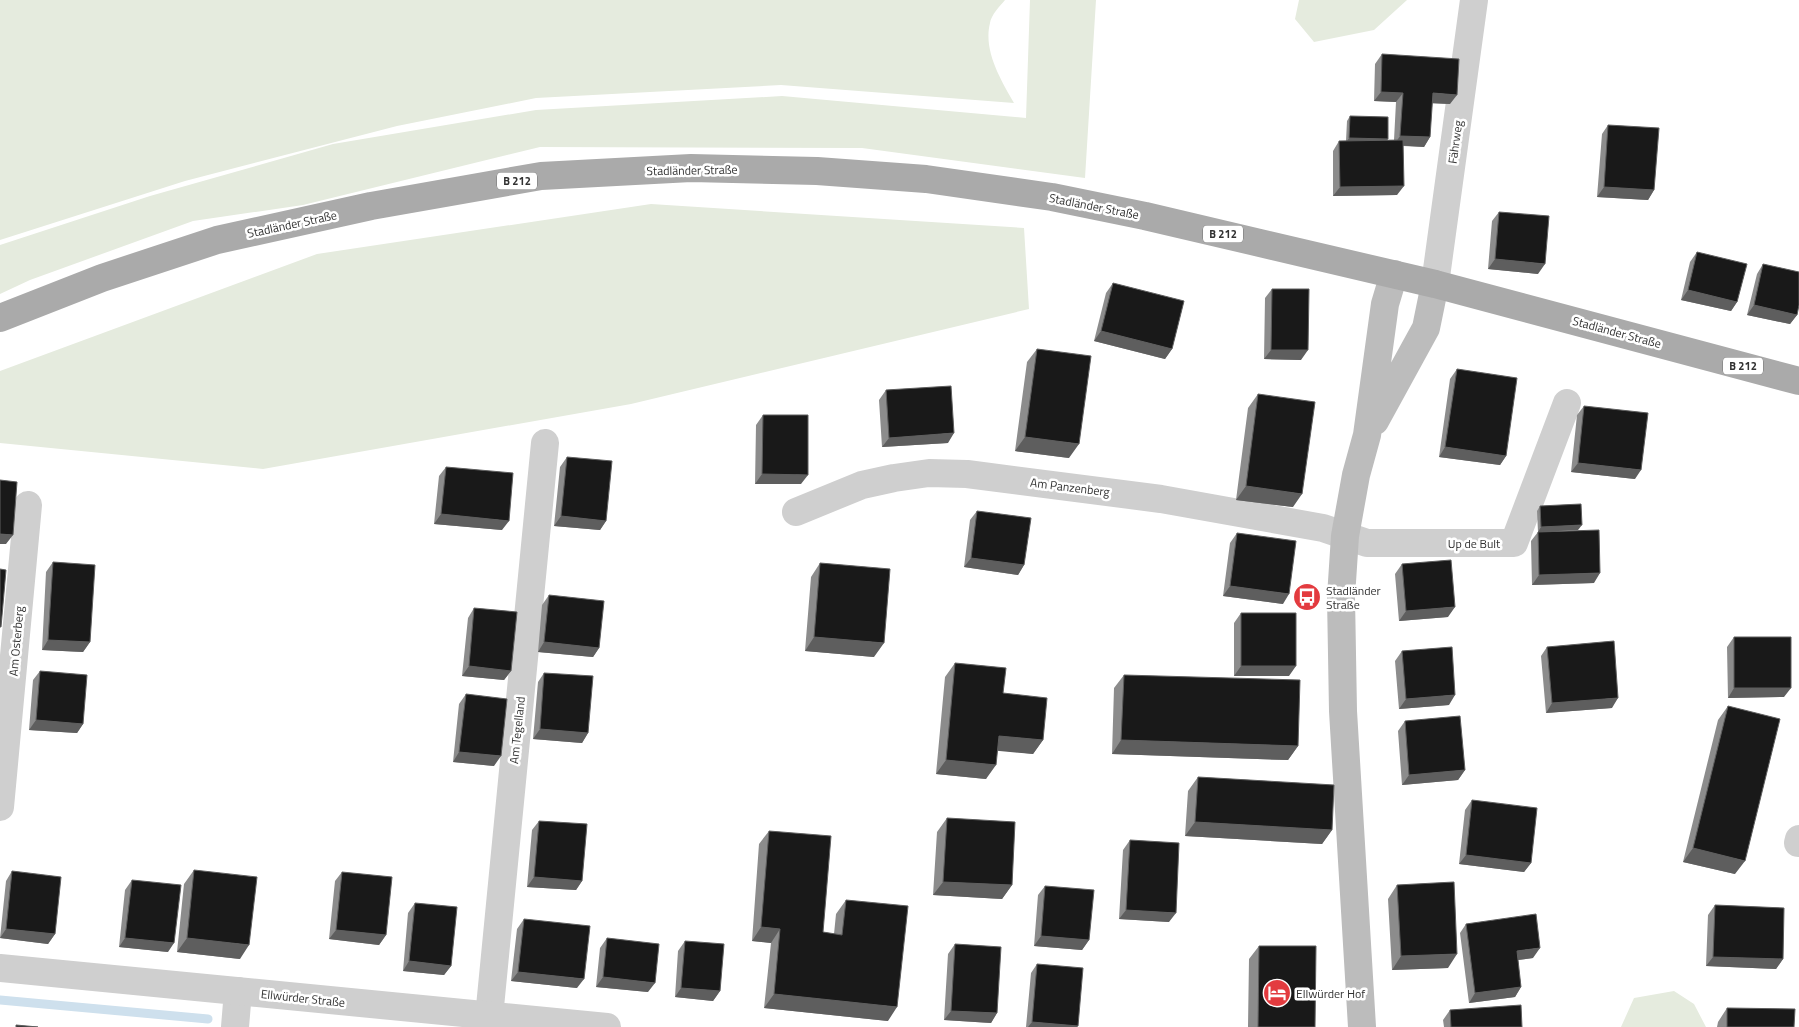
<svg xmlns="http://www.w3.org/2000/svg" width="1799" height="1027" viewBox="0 0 1799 1027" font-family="'Titillium Web',sans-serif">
<rect width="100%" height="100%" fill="#fff"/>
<path fill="#e5ebde" d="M0 0H1005C1000 6 991 15 990 23 983 51 1001 80 1014 103L781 85 536 98 397 126 185 181 0 240Z
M1030 0H1096L1085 178 862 148 540 147 303 205 193 221 30 280 0 294V245L150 196 333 144 536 110 782 96 1026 118Z
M1299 0H1407L1374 30 1314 42 1295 19Z
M651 204 1024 228 1029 309 631 404 263 469 0 443V371L317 254Z
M1674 991 1694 1004 1706 1027H1621L1634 998Z"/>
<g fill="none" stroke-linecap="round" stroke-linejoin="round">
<path stroke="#cee0ed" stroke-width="9" d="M0 1000 208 1019"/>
<path stroke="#cfcfcf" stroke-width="28" d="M1435 284 1474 0
M796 512 862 485 894 478 929 473 967 474 1161 499 1323 528 1367 543H1514L1567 403
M0 807 28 505
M1798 843 1799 839
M489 1017 545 443
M235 1027 238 991"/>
<path stroke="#cfcfcf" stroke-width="28" d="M0 968 607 1027"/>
<path stroke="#bcbcbc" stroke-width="28" d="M1375 421 1426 328 1435 284
M1362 1027 1343 711 1341 597 1345 536 1356 475 1367 435 1385 304 1394 274"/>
<path stroke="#aaa" stroke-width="28" d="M0 318 102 278 217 240 371 206 541 176 691 168 817 171 926 179 1052 197 1145 216 1435 284 1799 381"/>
</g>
<path fill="#8c8c8c" d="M1382 54 1450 104 1432 103 1430 137 1424 147 1403 146 1397 195 1333 196V151L1339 141H1346L1347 121 1350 116 1387 140H1394L1396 102 1374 101 1375 64Z
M1608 125 1654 190 1648 200 1597 197 1602 134Z
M1499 212 1538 274 1488 269 1492 221Z
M1697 252 1737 302 1731 311 1681 300 1690 262Z
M1763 264 1797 315 1790 324 1747 315 1757 274Z
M1113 283 1172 349 1165 359 1094 341 1106 293Z
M1272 289 1301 360 1264 359 1265 298Z
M1037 349 1069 458 1015 451 1027 362Z
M1457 369 1506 456 1500 465 1439 457 1450 379Z
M886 390 948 443 882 447 879 400Z
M1258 394 1293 507 1236 500 1248 408Z
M1584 406 1635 479 1571 472 1577 415Z
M763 415 801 484H755L756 425Z
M567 457 606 521 600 530 554 526 560 467Z
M446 467 502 530 434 524 439 476Z
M1540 506 1578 530 1538 532 1537 511Z
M977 511 1024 565 1018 575 964 567 970 520Z
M1538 532 1594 583 1532 585 1531 541Z
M1237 533 1283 604 1223 596 1230 543Z
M53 562 90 642 83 652 42 650 46 572Z
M820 563 874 657 805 651 811 577Z
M1402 564 1448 617 1399 621 1395 574Z
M549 595 599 648 593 657 538 652 542 605Z
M474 608 511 671 504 680 462 676 468 618Z
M1241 613 1289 676H1234V623Z
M1734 637 1784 697 1728 698 1727 647Z
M1547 647 1612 708 1546 713 1541 656Z
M1402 651 1449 705 1399 709 1395 661Z
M955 663 1003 693 1043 740 1033 754 997 750 986 779 936 774 945 677Z
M40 671 83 724 77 733 29 730 33 680Z
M544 673 588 733 582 743 533 739 538 682Z
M1124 675 1298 746 1288 760 1112 754 1114 688Z
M466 694 494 766 453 762 459 704Z
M1728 706 1735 874 1683 862 1718 720Z
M1405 721 1465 770 1458 780 1402 785 1398 731Z
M1198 777 1332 830 1322 844 1185 836 1188 791Z
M1472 800 1531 863 1524 872 1459 864 1465 810Z
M947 818 1012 885 1002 899 933 895 937 832Z
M539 821 582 881 576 890 527 887 532 830Z
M769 831 823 932 834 934 836 914 846 900 888 1021 764 1008 771 943 752 941 759 844Z
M1130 840 1169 922 1119 919 1123 850Z
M194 870 240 959 177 952 184 884Z
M12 871 55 934 48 944 0 938 6 881Z
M342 872 386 935 379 945 329 939 335 881Z
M132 880 168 952 119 947 125 890Z
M1397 885 1448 968 1392 970 1388 899Z
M1045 886 1089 940 1082 950 1034 946 1038 895Z
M415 903 451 966 444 975 403 971 408 913Z
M1715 905 1783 959 1776 969 1706 966 1708 915Z
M524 919 577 988 511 981 517 929Z
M1466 924 1533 958 1518 960 1521 987 1515 997 1469 1003 1460 933Z
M607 938 648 992 596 987 600 948Z
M685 941 720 991 713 1001 675 997 678 951Z
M955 944 997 1013 991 1023 944 1020 948 954Z
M1259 946 1315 1027H1248L1249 959Z
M1037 964 1077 1027H1026L1031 973Z
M1727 1008 1794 1027H1717L1718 1022Z
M1450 1010 1522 1027H1444L1443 1020Z"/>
<path fill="#5e5e5e" d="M1381 92 1403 93 1396 102 1374 101Z
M1433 93 1457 95 1450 104 1426 103Z
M1400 136 1430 137 1424 147 1394 145Z
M1349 138 1388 139 1384 144 1346 143Z
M1404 186 1397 195 1333 196 1340 187Z
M1604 187 1654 190 1648 200 1597 197Z
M1495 259 1545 264 1538 274 1488 269Z
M1688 290 1737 302 1731 311 1681 300Z
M1754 305 1797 315 1790 324 1747 315Z
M1101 331 1172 349 1165 359 1094 341Z
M1271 350H1308L1301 360 1264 359Z
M954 433 948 443 882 447 889 438Z
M1025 437 1079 444 1069 458 1015 451Z
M1445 447 1506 456 1500 465 1439 457Z
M1578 463 1641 470 1635 479 1571 472Z
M762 474 808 475 801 484H755Z
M1246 486 1302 494 1293 507 1236 500Z
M441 514 509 521 502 530 434 524Z
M561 516 606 521 600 530 554 526Z
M1582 525 1578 530 1538 532 1541 527Z
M0 534 13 535 6 544H0Z
M971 558 1024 565 1018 575 964 567Z
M1600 573 1594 583 1532 585 1539 575Z
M1230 586 1289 594 1283 604 1223 596Z
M1455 607 1448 617 1399 621 1406 611Z
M814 637 884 643 874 657 805 651Z
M48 640 90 642 83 652 42 650Z
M544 642 599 648 593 657 538 652Z
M469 666 511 671 504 680 462 676Z
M1241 666H1296L1289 676H1234Z
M1734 688H1791L1784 697 1728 698Z
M1455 695 1449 705 1399 709 1406 699Z
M1618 698 1612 708 1546 713 1552 703Z
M36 720 83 724 77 733 29 730Z
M540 729 588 733 582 743 533 739Z
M999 736 1043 740 1033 754 989 750Z
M1121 740 1298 746 1288 760 1112 754Z
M459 752 501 756 494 766 453 762Z
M946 760 996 765 986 779 936 774Z
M1465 770 1458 780 1402 785 1409 775Z
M1195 822 1332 830 1322 844 1185 836Z
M1693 848 1745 861 1735 874 1683 862Z
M1466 855 1531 863 1524 872 1459 864Z
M534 877 582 881 576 890 527 887Z
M943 882 1012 885 1002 899 933 895Z
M1126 910 1176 913 1169 922 1119 919Z
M761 927 780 929 771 943 752 941Z
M6 929 55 934 48 944 0 938Z
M336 930 386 935 379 945 329 939Z
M1041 936 1089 940 1082 950 1034 946Z
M125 938 174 943 168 952 119 947Z
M187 938 249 945 240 959 177 952Z
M1540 948 1533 958 1510 961 1517 951Z
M1457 954 1448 968 1392 970 1401 956Z
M1713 957 1783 959 1776 969 1706 966Z
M409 961 451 966 444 975 403 971Z
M518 972 584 979 577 988 511 981Z
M603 977 655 983 648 992 596 987Z
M1521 987 1515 997 1469 1003 1475 993Z
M681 988 720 991 713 1001 675 997Z
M774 994 897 1007 888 1021 764 1008Z
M951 1011 997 1013 991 1023 944 1020Z
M1032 1022 1078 1026 1077 1027H1028Z"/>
<path fill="#191919" stroke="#5e5e5e" d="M1382 54 1459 59 1457 95 1433 93 1430 137 1400 136 1403 93 1381 92Z
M1350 116 1388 117V139L1349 138Z
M1608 125 1659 128 1654 190 1604 187Z
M1403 140 1404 186 1340 187 1339 141Z
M1499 212 1549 216 1545 264 1495 259Z
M1697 252 1747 264 1737 302 1688 290Z
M1763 264 1799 272V305L1797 315 1754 305Z
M1113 283 1184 301 1172 349 1101 331Z
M1272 289H1309L1308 350H1271Z
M1037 349 1091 356 1079 444 1025 437Z
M1457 369 1517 378 1506 456 1445 447Z
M951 386 954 433 889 438 886 390Z
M1258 394 1315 402 1302 494 1246 486Z
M1584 406 1648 413 1641 470 1578 463Z
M763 415H808V475L762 474Z
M567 457 612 461 606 521 561 516Z
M446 467 513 473 509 521 441 514Z
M0 480 17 482 13 535 0 534Z
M1581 504 1582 525 1541 527 1540 506Z
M977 511 1031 518 1024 565 971 558Z
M1599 530 1600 573 1539 575 1538 532Z
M1237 533 1296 541 1289 594 1230 586Z
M1451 560 1455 607 1406 611 1402 564Z
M53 562 95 565 90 642 48 640Z
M820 563 890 569 884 643 814 637Z
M0 569 6 570 1 627H0Z
M549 595 604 601 599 648 544 642Z
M474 608 517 612 511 671 469 666Z
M1241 613H1296V666H1241Z
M1734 637H1791V688H1734Z
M1614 641 1618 698 1552 703 1547 647Z
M1452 647 1455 695 1406 699 1402 651Z
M955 663 1006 668 1003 693 1047 698 1043 740 999 736 996 765 946 760Z
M40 671 87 675 83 724 36 720Z
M544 673 593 676 588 733 540 729Z
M1124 675 1300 680 1298 746 1121 740Z
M466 694 507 699 501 756 459 752Z
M1728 706 1780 719 1745 861 1693 848Z
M1460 716 1465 770 1409 775 1405 721Z
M1198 777 1334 785 1332 830 1195 822Z
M1472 800 1537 808 1531 863 1466 855Z
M947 818 1015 822 1012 885 943 882Z
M539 821 587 824 582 881 534 877Z
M769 831 831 836 823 932 842 935 846 900 908 906 897 1007 774 994 780 929 761 927Z
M1130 840 1179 843 1176 913 1126 910Z
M194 870 257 877 249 945 187 938Z
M12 871 61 877 55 934 6 929Z
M342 872 392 877 386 935 336 930Z
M132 880 181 885 174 943 125 938Z
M1454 882 1457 954 1401 956 1397 885Z
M1045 886 1094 890 1089 940 1041 936Z
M415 903 457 907 451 966 409 961Z
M1715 905 1784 908 1783 959 1713 957Z
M1536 914 1540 948 1517 951 1521 987 1475 993 1466 924Z
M524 919 590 926 584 979 518 972Z
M607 938 659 944 655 983 603 977Z
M685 941 724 944 720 991 681 988Z
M955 944 1001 947 997 1013 951 1011Z
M1259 946H1316L1315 1027H1258Z
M1037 964 1083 968 1078 1026 1032 1022Z
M1521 1005 1522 1027H1451L1450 1010Z
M1727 1008 1795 1009 1794 1027H1727Z
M16 1025 38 1027H16Z"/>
<defs>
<g id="bus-disc" transform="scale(1.4375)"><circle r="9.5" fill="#e33b3f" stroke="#fff"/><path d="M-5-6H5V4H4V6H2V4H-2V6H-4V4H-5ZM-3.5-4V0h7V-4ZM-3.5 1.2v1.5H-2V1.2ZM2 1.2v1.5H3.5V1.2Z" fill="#fff"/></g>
<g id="hotel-disc" transform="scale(1.4375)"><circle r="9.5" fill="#e33b3f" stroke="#fff"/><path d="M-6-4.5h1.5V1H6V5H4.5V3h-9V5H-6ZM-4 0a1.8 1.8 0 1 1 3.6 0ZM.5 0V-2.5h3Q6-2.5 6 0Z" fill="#fff"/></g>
</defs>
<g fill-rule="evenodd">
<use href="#bus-disc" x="1307" y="597"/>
<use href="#hotel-disc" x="1277" y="993"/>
</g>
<g text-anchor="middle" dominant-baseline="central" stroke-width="5" stroke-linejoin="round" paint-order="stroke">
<g fill="#fff" stroke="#707070" stroke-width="1">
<rect x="497" y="172.5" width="40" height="17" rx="4"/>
<rect x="1203" y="225.5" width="40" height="17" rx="4"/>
<rect x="1723" y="357.5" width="40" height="17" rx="4"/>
</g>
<g font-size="11" font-weight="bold" fill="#323232">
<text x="517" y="181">B 212</text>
<text x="1223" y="234">B 212</text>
<text x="1743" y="366">B 212</text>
</g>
<g font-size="12" fill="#323232" stroke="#fff">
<text transform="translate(1455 142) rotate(-82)">Fährweg</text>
<text transform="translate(692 170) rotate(-1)">Stadländer Straße</text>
<text transform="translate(1094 206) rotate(11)">Stadländer Straße</text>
<text transform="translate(292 224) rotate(-12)">Stadländer Straße</text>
<text transform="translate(1617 332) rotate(15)">Stadländer Straße</text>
<text transform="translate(1070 487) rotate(7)">Am Panzenberg</text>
<text x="1474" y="543">Up de Bult</text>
<text transform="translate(16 641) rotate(-85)">Am Osterberg</text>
<text transform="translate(517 730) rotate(-84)">Am Tegelland</text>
<text transform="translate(303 998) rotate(6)">Ellwürder Straße</text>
</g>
<g font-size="12" fill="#323232" stroke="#fff" text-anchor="start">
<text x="1326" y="590">Stadländer<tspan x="1326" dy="14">Straße</tspan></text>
<text x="1296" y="993">Ellwürder Hof</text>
</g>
</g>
</svg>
